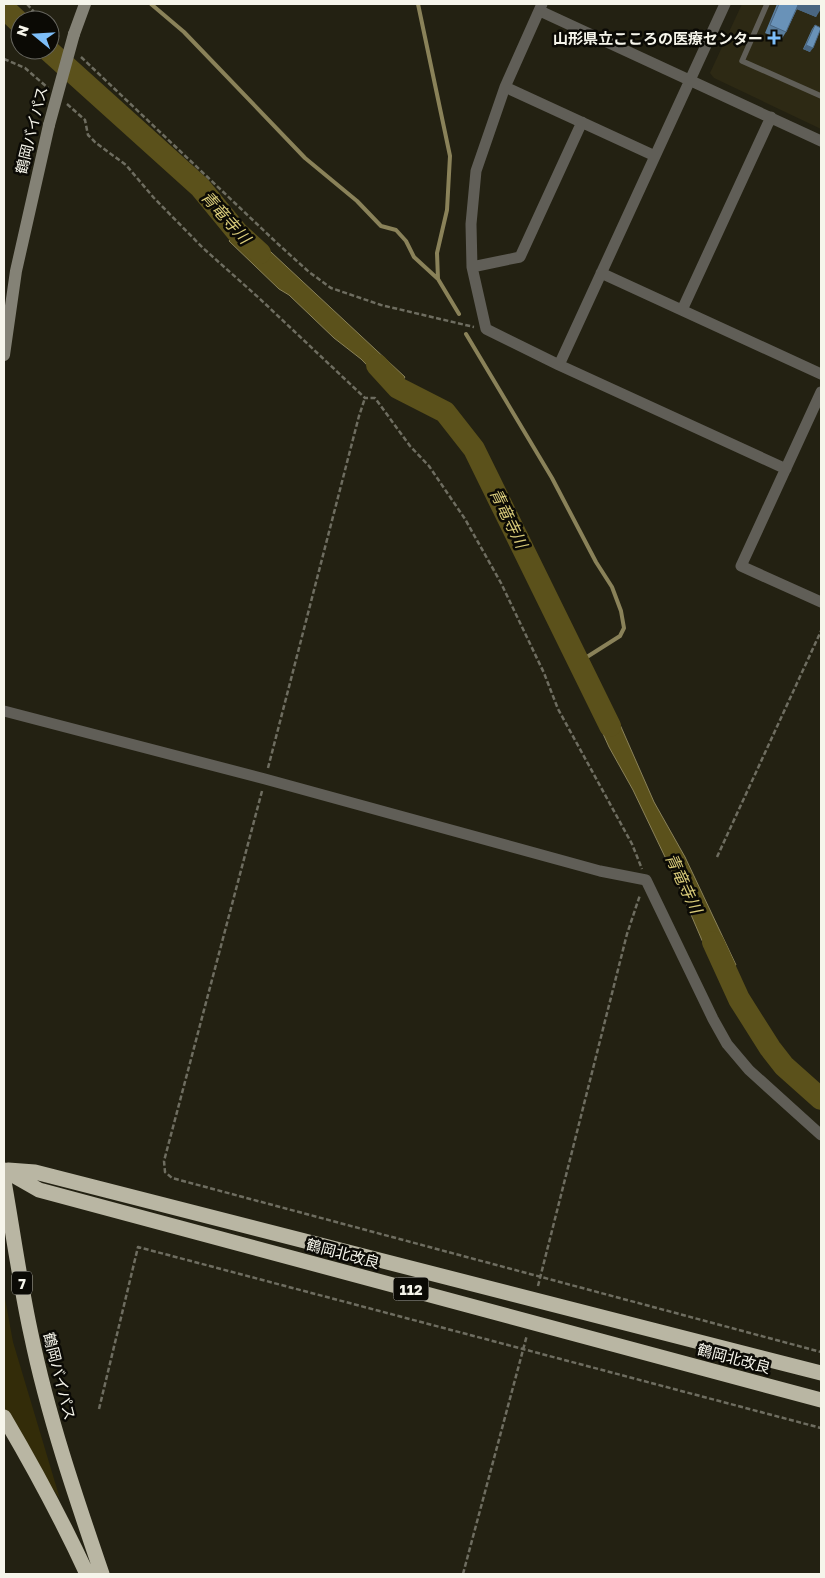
<svg xmlns="http://www.w3.org/2000/svg" width="825" height="1578" viewBox="0 0 825 1578" font-family="'Golos Text','Noto Sans JP',sans-serif">
<rect width="100%" height="100%" fill="#232112"/>
<path fill="#2d2914" d="M742 4H821V129L714 78 710 73Z"/>
<path fill="#332c09" d="M4 1293 13 1342 60 1499 4 1421Z"/>
<path fill="#5b511b" stroke="#8a8259" d="M242 225 405 377 394 393 361 359 334 338 289 295 279 289 229 241Z
M606 696 618 720 654 802 685 857 736 965 719 973 707 952 677 882 633 790 609 747 590 705Z"/>
<g fill="none" stroke-linecap="round" stroke-linejoin="round">
<path stroke="#8a8259" stroke-width="4" d="M151 4 184 32 305 158 357 201 381 226 396 230 406 241 414 257 438 279 459 314
M418 4 450 156 447 210 437 253 438 279
M466 334 552 478 596 562 612 587 621 611 624 628 620 636 579 662"/>
<path stroke="#5b511b" stroke-width="22" d="M4 8 20 23
M48 50 200 187 237 232 260 253
M377 365 398 388 445 412 474 449 610 726
M713 942 739 999 770 1048 784 1066 821 1099"/>
<path stroke="#6e6d60" stroke-width="2.5" stroke-dasharray="5 2.5" stroke-linecap="butt" d="M27 4 41 20
M50 28 60 38
M81 57 278 244 309 272 331 288 381 305 474 327
M4 59 25 68 48 88
M67 104 85 120 88 135 96 143 126 165 154 198 203 248 259 298 365 398H375L410 446 429 466 465 519 501 583 544 673 558 709 632 844 642 869
M268 768 359 416 365 398
M262 791 164 1161 165 1172 172 1178 821 1352
M717 857 821 631
M538 1286 627 934 640 895
M99 1409 138 1247 821 1428
M463 1574 527 1335"/>
<path stroke="#605e57" stroke-width="5.5" d="M767 4 742 61 821 96"/>
<path stroke="#605e57" stroke-width="11" d="M542 4 505 87 476 171 471 224 472 267 486 329 559 365 786 469
M540 11 821 141
M505 87 655 156
M472 267 520 257 582 122
M601 273 821 374
M682 310 771 117
M559 365 725 4
M821 392 741 566 821 602
M4 711 265 779 600 871 646 880 713 1019 727 1044 749 1070 821 1135"/>
<path stroke="#848276" stroke-width="12" d="M74 34 85 4
M4 355 16 271 49 125"/>
<path stroke="#b9b6a3" stroke-width="15" d="M4 1170 39 1190 821 1400
M8 1170 35 1172 821 1373
M4 1181C13 1232 20 1284 31 1334 48 1416 75 1495 102 1574
M4 1417C34 1468 62 1520 87 1574"/>
<path stroke="#848276" stroke-width="12" d="M49 125 74 34"/>
</g>
<path fill="#5a7e9e" d="M777 4H821L816 17 797 9 786 32 781 40 765 33Z
M815 25 810 52 803 49 812 29Z"/>
<path fill="#4a6681" d="M784 4H821V9L816 17Z
M806 45 813 48 810 52 803 49Z"/>
<path fill="#6992b8" stroke="#4a6681" d="M779 4H795L798 5 786 32 770 25Z
M815 25 821 28 813 48 806 45Z"/>
<path fill="#7dbef9" stroke="#0b0a05" stroke-width="2" d="M771.5 30.5h5v5h5v5h-5v5h-5v-5h-5v-5h5z"/>
<g text-anchor="middle" dominant-baseline="central" stroke-width="5" stroke-linejoin="round" paint-order="stroke">
<g fill="#0b0a05" stroke="#b0aea6" stroke-width="1">
<rect x="12" y="1271.5" width="20" height="23" rx="4"/>
<rect x="393.5" y="1277.5" width="35" height="23" rx="4"/>
</g>
<g font-size="14" font-weight="bold" fill="#f6f5eb">
<text x="22" y="1283">7</text>
<text x="411" y="1289">112</text>
</g>
<g font-size="15" font-weight="bold" fill="#f6f5eb" stroke="#0b0a05" text-anchor="end">
<text x="763" y="38">山形県立こころの医療センター</text>
</g>
<g font-size="15" fill="#f6f5eb" stroke="#0b0a05">
<text transform="translate(31 130) rotate(-76)">鶴岡バイパス</text>
<text transform="translate(343 1253) rotate(15)">鶴岡北改良</text>
<text transform="translate(734 1358) rotate(15)">鶴岡北改良</text>
<text transform="translate(60 1376) rotate(76)">鶴岡バイパス</text>
</g>
<g font-size="16" font-style="italic" fill="#dacc7a" stroke="#0b0a05">
<text transform="translate(226 217) rotate(48)">青竜寺川</text>
<text transform="translate(509 518) rotate(64)">青竜寺川</text>
<text transform="translate(684 883) rotate(65)">青竜寺川</text>
</g>
</g>
<rect width="825" height="1578" fill="none" stroke="#f6f5eb" stroke-width="10"/>
<g transform="translate(35 35) rotate(288)"><circle r="24" fill="#0b0a05" stroke="#696861"/>
<path d="M0-4L9 19L0 12L-9 19Z" fill="#7dbef9"/>
<text y="-8" font-size="14" font-weight="bold" text-anchor="middle" fill="#f6f5eb">N</text>
</g>
</svg>
